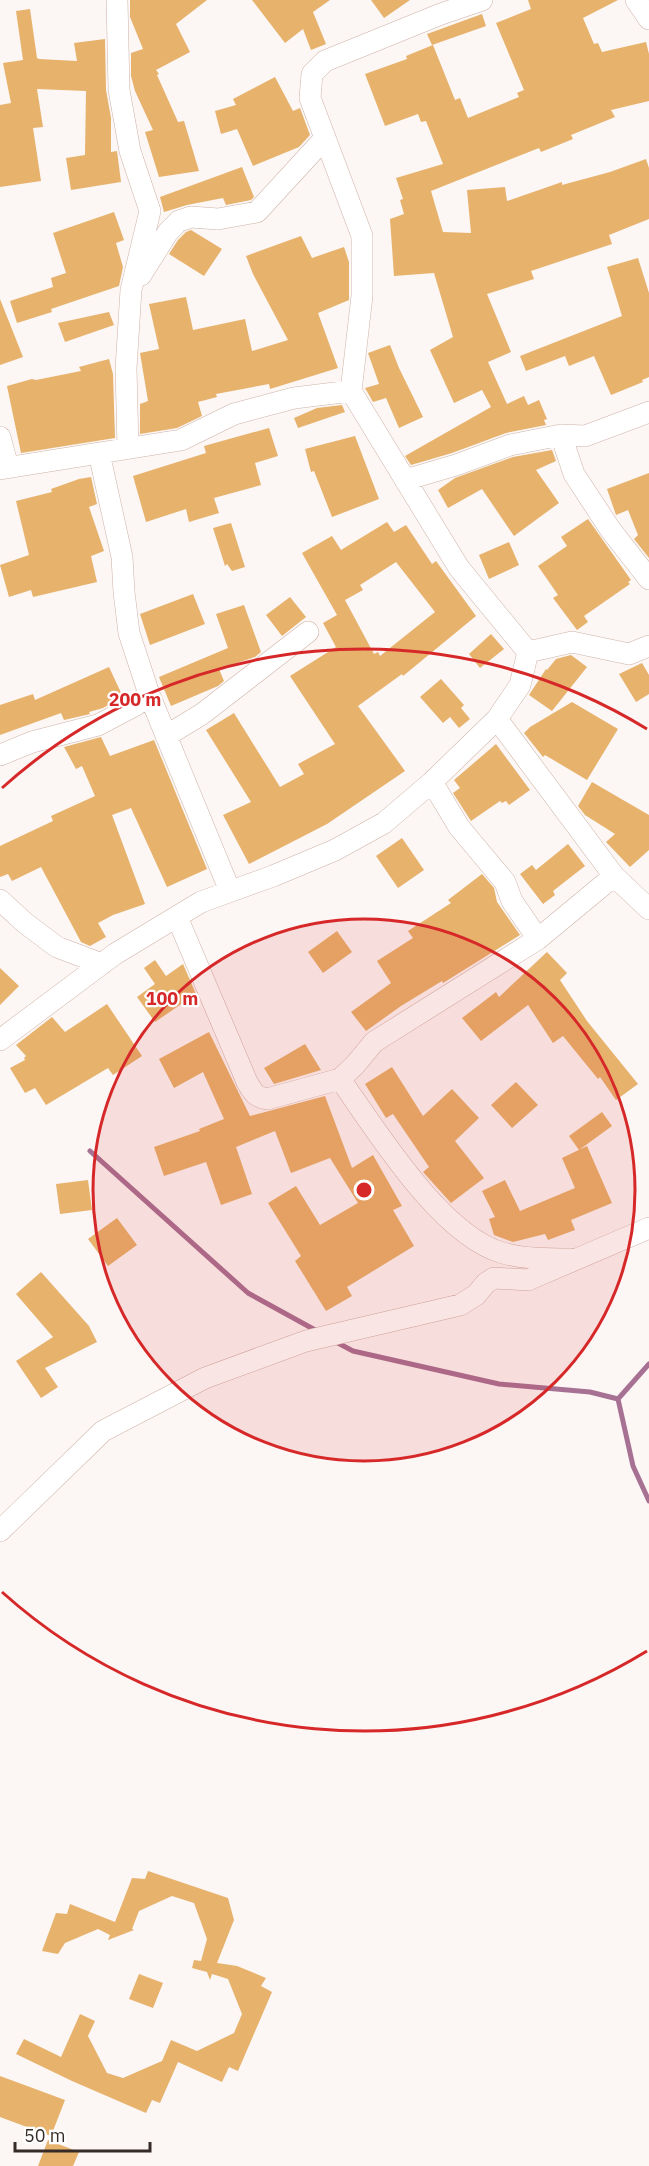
<svg xmlns="http://www.w3.org/2000/svg" width="649" height="2166" viewBox="0 0 649 2166" font-family="'IBM Plex Sans',sans-serif">
<rect width="100%" height="100%" fill="#fcf6f4"/>
<g fill="none" stroke-linecap="round" stroke-linejoin="round">
<path stroke="#a77193" stroke-width="5" d="M90 1151 248 1293 317 1331
M336 1342 353 1351 499 1384 590 1392 618 1399
M618 1399 633 1466 649 1501
M618 1399 649 1364"/>
</g>
<path fill="#e7b26c" fill-rule="evenodd" d="M130 0H207L176 24 190 52 156 70 159 74 157 75 178 122 184 121 199 171 159 177 145 132 153 130 135 91 131 76V53L143 49 130 17Z
M252 0H330L313 12 326 44 311 50 303 29 285 43Z
M371 0H410L384 18Z
M528 0H618L583 18 594 44 598 43 602 52 646 42 649 54V101L611 110 615 117 571 135 573 139 541 152 539 148 431 191 443 232 471 233 467 190 505 187 507 201 562 182V185L610 172 646 159 649 168V219L609 235 612 244 531 271 534 279 487 294 511 352 488 362 507 404 524 396 528 405 539 400 547 419 544 420 546 425 506 433 452 453 411 465 405 456 491 407 482 390 454 403 430 350 453 337 434 273 394 276 390 219 404 214 400 200 403 199 396 178 443 164 426 121 421 122 418 114 385 126 365 74 407 59 406 56 433 45 455 100 460 98 468 118 519 97 517 93 524 90 496 23 531 9Z
M30 9 37 58 39 59 77 61 74 43 105 39 106 90 111 118V152L117 151 121 182 71 190 66 158 85 155 86 91 37 89 43 127 33 128 41 181 0 187V105L11 103 3 63 23 60 16 11Z
M482 14 486 26 432 45 427 34Z
M275 77 293 111 300 108 310 135 299 147 253 166 237 129 221 134 215 111 236 105 233 99Z
M242 167 254 197 251 200 226 205 223 198 187 205 164 212 160 197Z
M114 212 124 240 116 243 123 267 119 286 51 309 52 312 17 323 10 301 53 287 51 278 66 273 53 233Z
M191 230 222 249 204 276 169 254 178 240 186 232Z
M301 236 312 258 344 247 349 262V300L318 313 338 368 270 389 269 384 216 394 217 397 198 402 202 416 177 428 140 434V404L148 401 140 353 159 349 149 304 186 297 193 330 245 319 252 351 288 340 253 274 246 256Z
M638 258 649 293V377L642 380 643 382 611 395 594 356 569 366 565 356 526 371 520 356 622 316 607 267Z
M0 299 23 357 0 365Z
M109 312 114 325 65 342 58 323Z
M390 345 399 368 423 417 399 428 386 398 373 402 365 388 379 384 368 353Z
M109 359 113 374 115 438 21 453 7 386 32 379 36 380 81 371 79 367Z
M342 405 345 412 298 428 294 418 317 408Z
M269 428 278 456 255 463 261 485 214 498 219 513 189 522 186 509 146 522 133 476 206 453 204 446Z
M355 436 379 499 332 517 314 471 311 472 305 449Z
M552 450 556 461 536 470 559 503 514 536 482 489 448 508 438 490 455 478 513 457Z
M649 473V558L634 539 638 535 628 510 616 515 607 489Z
M91 477 97 504 89 507 104 551 91 556 97 582 33 597 31 590 9 597 0 565 29 555 16 501 52 492 51 489 79 479Z
M588 519 631 580 628 582 630 584 584 616 588 622 577 630 553 598 558 595 538 566 567 546 561 537Z
M387 522 394 532 406 525 432 564 436 561 476 616 403 676 402 674 358 706 405 771 327 824 249 864 223 815 251 802 206 730 234 713 280 787 304 774 298 764 335 744 290 676 336 647 323 623 337 615 302 553 332 536 341 550ZM396 562 435 612 380 656 378 652 374 654 345 600 363 590 360 585Z
M231 523 245 567 232 571 227 564 225 566 213 528Z
M509 542 519 565 489 579 479 555Z
M193 594 205 624 150 645 140 614Z
M290 597 306 617 282 636 266 615Z
M244 605 261 652 255 657 219 669 224 681 218 686 171 706 159 677 228 648 216 614Z
M491 634 504 649 480 668 469 654Z
M571 655 587 667 552 711 529 695 546 669 547 670 556 659Z
M642 663 649 675V694L636 702 619 674Z
M109 667 123 697 103 708 89 712 90 714 64 720 61 713 0 735V705L33 694 35 700Z
M441 679 464 705 461 708 470 719 459 728 450 717 443 723 420 697Z
M572 702 618 729 587 780 545 755 543 757 524 733 530 727Z
M101 737 110 756 154 740 207 869 167 887 131 808 112 815 145 904 113 915 98 923 106 937 90 946 81 942 41 867 12 881 8 874 0 877V846L53 821 51 816 95 796 82 766 76 769 64 747Z
M496 744 530 790 509 805 506 801 502 803 500 801 471 821 453 793 460 788 454 780Z
M592 782 649 815V850L630 867 606 842 615 834 585 815 578 806Z
M402 838 424 870 398 888 376 856Z
M568 844 585 866 553 891 555 895 543 904 520 874 532 865 536 870Z
M482 874 494 888 497 902 520 935 443 983 442 981 401 1006 366 1031 351 1012 391 983 377 961 413 938 408 931 451 903 448 900Z
M337 931 352 952 323 973 308 952Z
M547 952 567 973 560 980 587 1021 638 1084 616 1100 600 1077 598 1079 563 1036 553 1043 528 1005 481 1041 462 1018 496 992 499 997Z
M155 960 166 976 183 964 196 994 155 1022 137 997 155 984 144 968Z
M0 968 19 986 0 1005Z
M107 1004 142 1056 113 1075 108 1068 46 1105 35 1088 25 1093 10 1068 25 1060 24 1058 26 1056 16 1045 52 1017 65 1032Z
M209 1032 250 1116 325 1096 352 1168 373 1155 402 1206 393 1210 414 1246 347 1287 352 1296 326 1311 295 1261 301 1256 268 1203 296 1186 320 1225 358 1203 330 1158 291 1173 275 1131 236 1147 252 1194 221 1205 206 1162 164 1176 154 1147 200 1131 199 1129 224 1119 203 1072 174 1088 159 1059Z
M305 1044 321 1070 274 1084 264 1068Z
M392 1067 423 1116 452 1089 479 1118 455 1141 484 1178 451 1203 423 1172 429 1167 393 1114 386 1118 365 1084Z
M516 1082 538 1105 512 1128 491 1105Z
M602 1112 612 1126 579 1150 569 1136Z
M587 1146 612 1203 571 1220 575 1230 548 1240 545 1234 513 1242 494 1235 489 1219 495 1217 482 1191 505 1180 520 1211 575 1188 562 1158Z
M88 1180 92 1210 60 1214 56 1184Z
M117 1218 137 1245 108 1266 88 1239Z
M41 1272 89 1326 97 1342 45 1368 58 1387 41 1398 16 1361 53 1337 16 1294Z
M148 1871 228 1898 234 1920 217 1963 237 1966 266 1978 261 1986 272 1992 238 2071 229 2067 222 2082 178 2062 160 2103 152 2100 146 2113 72 2081 16 2054 24 2039 61 2057 80 2014 95 2021 88 2036 107 2073 123 2078 162 2061 171 2040 197 2051 234 2033 242 2014 228 1979 212 1974 210 1980 207 1972 192 1968 194 1960 201 1961 207 1939 194 1903 172 1896 139 1911 132 1929 134 1930 108 1940 110 1935 98 1929 65 1943 58 1954 42 1951 56 1913 67 1914 70 1904 115 1922 132 1878 145 1879Z
M139 1974 163 1983 153 2008 129 1999Z
M0 2076 65 2100 51 2136 0 2117Z
M48 2140 79 2152 73 2166H38Z"/>
<g fill="none" stroke-linecap="round" stroke-linejoin="round">
<g stroke="#ceb3a8" stroke-width="22">
<path id="street" d="M117 0 119 90 130 151 150 211 131 290 126 368 128 448
M482 0 441 14 325 61 312 74 310 98 362 236V296L351 391 459 568 528 652
M636 0 649 19
M141 275 168 232 179 221 191 217 218 219 257 212 325 138
M561 435 574 474 610 529 649 579
M0 437 8 467
M99 453 122 557 124 592 129 633 149 694 230 891
M0 469 181 440 234 414 294 398 351 391
M405 480 456 465 510 445 561 435 585 436 649 412
M528 652 572 642 629 654 649 646
M497 719 614 876 649 909
M166 736 202 714 308 632
M0 755 32 742 98 725 136 705 149 694
M432 782 459 827 505 882 512 901 538 939
M0 900 25 923 57 947 102 964
M177 917 247 1082C253 1092 255 1097 267 1099L340 1079 355 1065 374 1042 538 939 614 876
M0 1040 115 954 201 902 273 876 335 850 384 823 432 782 497 719 520 685 528 652
M340 1079C376 1130 441 1236 503 1253 524 1259 549 1259 571 1259
M0 1531 103 1431 205 1378 306 1341 460 1305 476 1295 486 1283 494 1278 528 1280 649 1228"/>
</g>
<use href="#street" stroke="#fff" stroke-width="21"/>
</g>
<circle cx="364" cy="1190" r="271" fill="#d62828" fill-opacity=".12"/>
<g fill="none" stroke="#d62828" stroke-width="3">
<circle cx="364" cy="1190" r="271"/>
<path d="M647 1651A541 541 0 0 1 2 1592M2 788A541 541 0 0 1 647 729"/>
</g>
<circle cx="364" cy="1190" r="9" fill="#d62828" stroke="#fff" stroke-width="3"/>
<g font-size="18" text-anchor="middle" font-weight="bold" fill="#d62828" stroke="#fff" stroke-width="4.5" stroke-linejoin="round" paint-order="stroke">
<text x="135" y="706">200 m</text>
<text x="172" y="1005">100 m</text>
</g>
<path d="M15 2142v9h135v-9" fill="none" stroke="#362b27" stroke-width="3"/>
<text x="24" y="2142" font-size="18" fill="#362b27" stroke="#ffffff" stroke-width="4.5" paint-order="stroke">50 m</text>
</svg>
